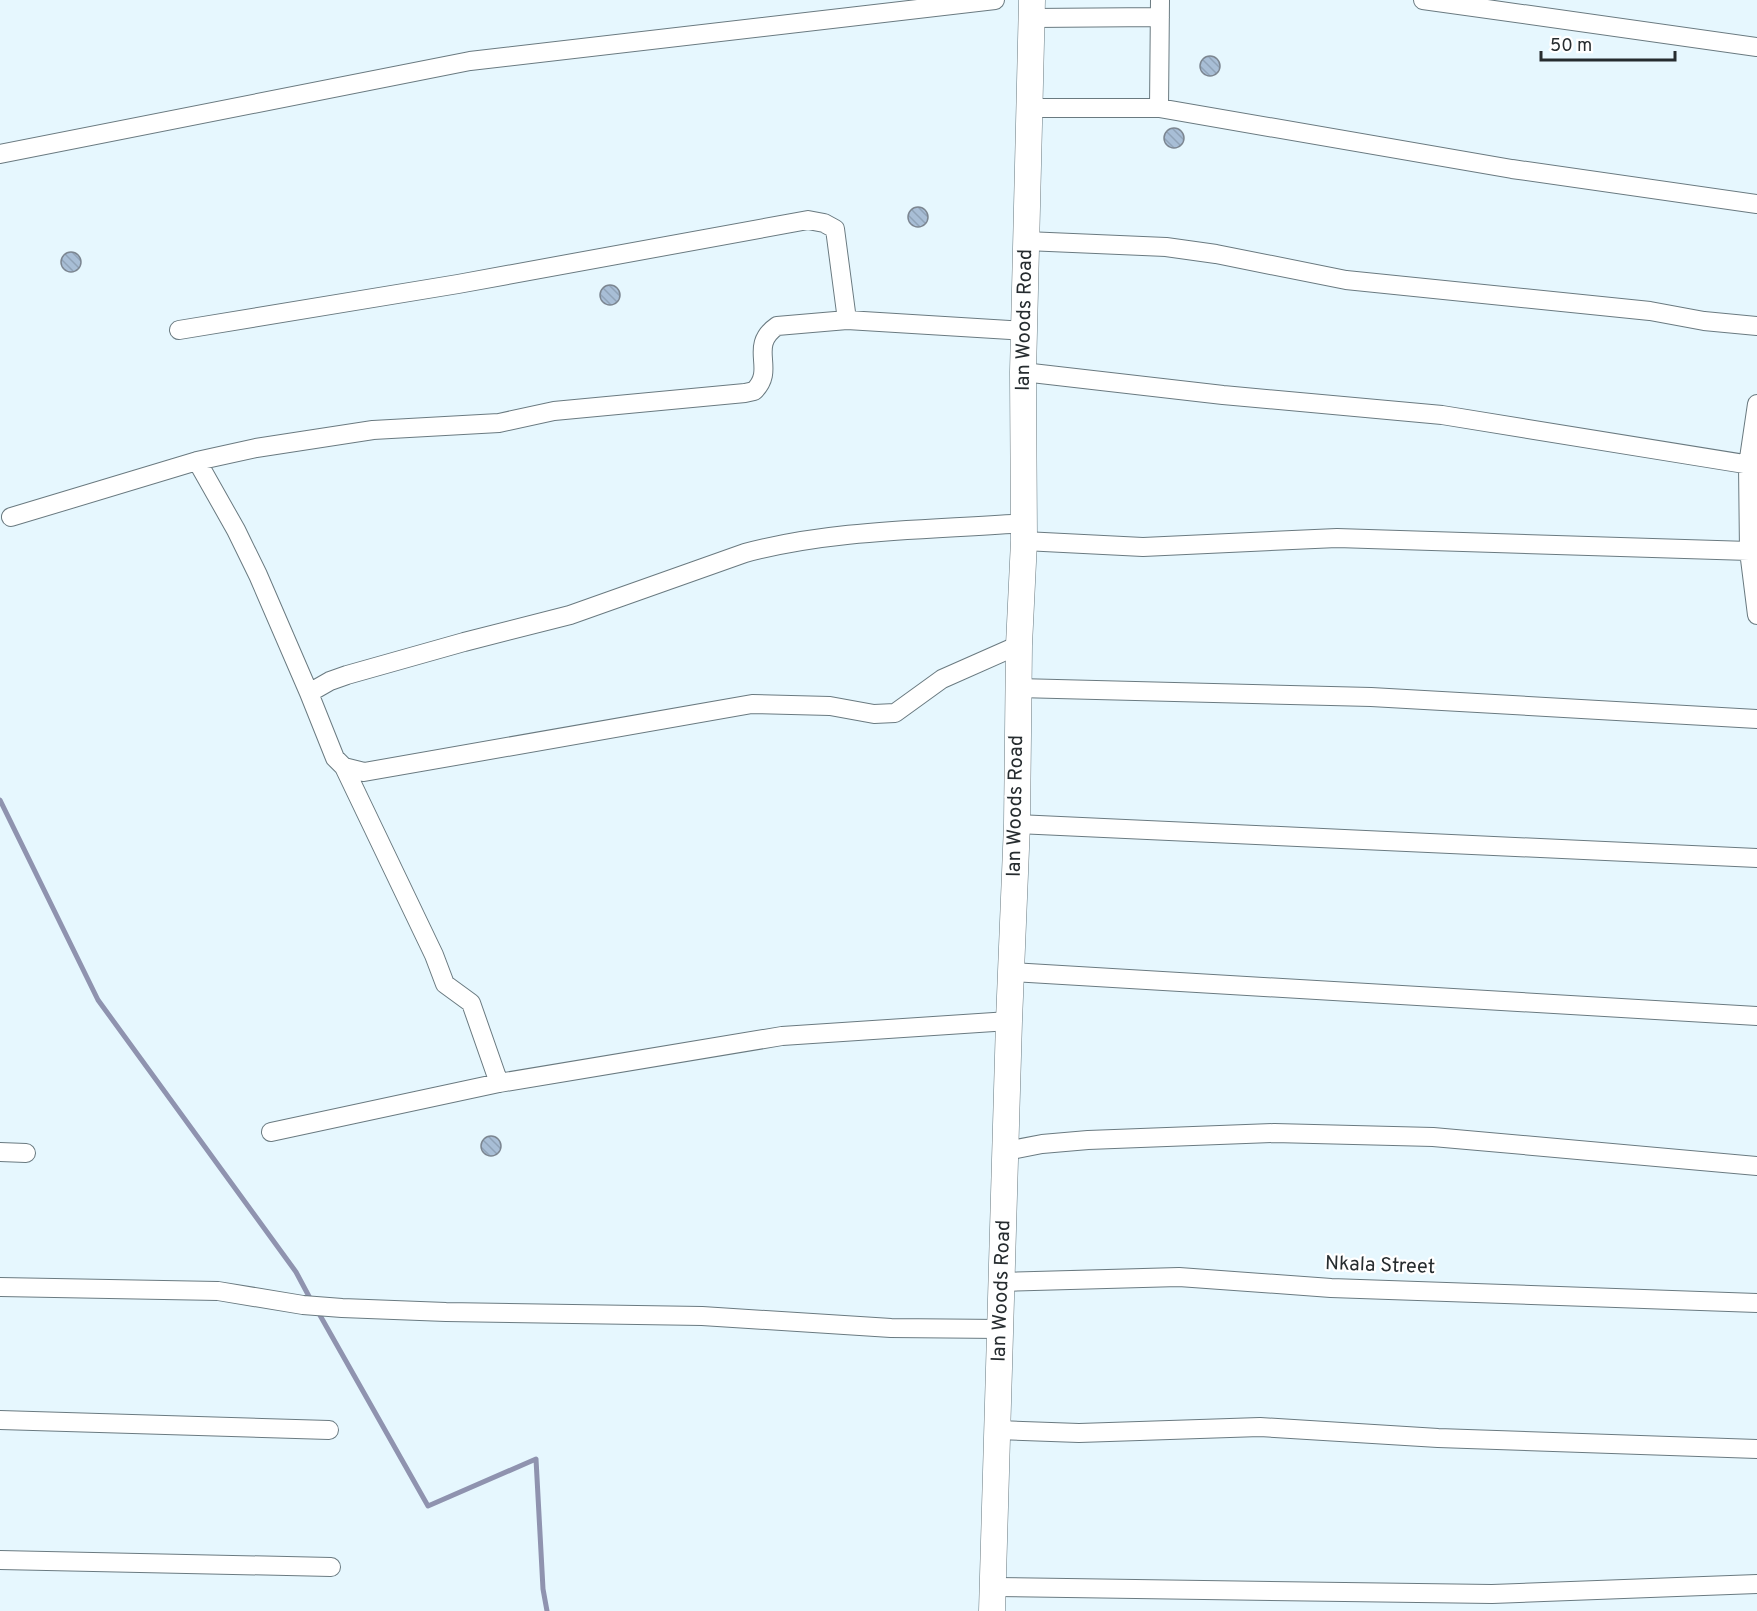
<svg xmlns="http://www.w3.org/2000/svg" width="1757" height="1611" viewBox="0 0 1757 1611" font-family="Overpass,sans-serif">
<defs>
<pattern id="building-back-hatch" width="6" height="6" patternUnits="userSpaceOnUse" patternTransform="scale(1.5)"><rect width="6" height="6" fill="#a8bed6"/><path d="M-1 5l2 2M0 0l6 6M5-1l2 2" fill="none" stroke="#90a3b8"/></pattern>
</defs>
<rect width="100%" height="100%" fill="#e6f7fe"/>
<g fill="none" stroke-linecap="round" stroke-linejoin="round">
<path stroke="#8f93af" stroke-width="5" d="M0 800 98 1000 296 1272 312 1302
M317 1310 428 1506 536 1459 543 1589 547 1611"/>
</g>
<path fill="url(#building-back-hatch)" stroke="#7c8691" stroke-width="1.5" d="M1200 66a10 10 0 1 1 20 0a10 10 0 1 1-20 0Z
M1164 138a10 10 0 1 1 20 0a10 10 0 1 1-20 0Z
M908 217a10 10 0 1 1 20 0a10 10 0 1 1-20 0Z
M61 262a10 10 0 1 1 20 0a10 10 0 1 1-20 0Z
M600 295a10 10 0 1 1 20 0a10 10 0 1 1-20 0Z
M481 1146a10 10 0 1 1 20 0a10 10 0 1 1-20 0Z"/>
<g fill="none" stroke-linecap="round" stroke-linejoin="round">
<g stroke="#6a7a80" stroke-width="20">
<path id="street" d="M1423 0 1757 47
M1032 18 1160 17
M1030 108H1159L1512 169 1757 204
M1159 108 1160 0
M0 154 470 61 995 0
M1026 241 1166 247 1216 254 1346 280 1650 311 1704 321 1757 326
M179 330 458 284 808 220 824 223 835 229 847 320 1025 331
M1023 372 1223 395 1442 415 1757 466
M1757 404 1748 465 1749 551 1757 615
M197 461 236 530 258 575 309 693
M11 517 197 461 256 448 373 430 499 423 554 411 745 393 754 391C777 369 747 347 777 326L847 320
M1024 541 1143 547 1337 538 1749 551
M1019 645 942 679 895 713 874 714 830 706 752 704 364 772 344 767 335 758 309 693 330 681 347 675 464 642 570 615 745 553C834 529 932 530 1024 523
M1018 688 1371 697 1757 719
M344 767 434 955 445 984 471 1003 499 1083
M1017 824 1757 858
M1011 972 1757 1016
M271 1132 499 1083 782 1036 1009 1021
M1006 1151 1042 1144 1088 1140 1274 1133 1433 1137 1757 1166
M0 1152 26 1153
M1002 1282 1179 1277 1331 1288 1757 1303
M0 1287 218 1291 303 1305 342 1308 446 1312 702 1316 891 1328 1001 1329
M0 1420 329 1430
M998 1430 1079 1433 1260 1427 1438 1438 1757 1449
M0 1560 331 1567
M993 1587 1492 1594 1757 1584"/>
</g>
<g stroke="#6a7a80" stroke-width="27">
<path id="secondary" d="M992 1611 1009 1021 1017 824 1019 645 1024 541 1023 372 1032 0"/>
</g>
<use href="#street" stroke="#fff" stroke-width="18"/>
<use href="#secondary" stroke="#fff" stroke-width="26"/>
</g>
<g text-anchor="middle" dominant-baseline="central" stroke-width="4.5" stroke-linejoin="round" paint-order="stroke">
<g font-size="20" fill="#262c2f" stroke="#fff">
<text transform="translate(1025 320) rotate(-89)">Ian Woods Road</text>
<text transform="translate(1016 806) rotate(-89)">Ian Woods Road</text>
<text transform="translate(1380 1266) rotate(2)">Nkala Street</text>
<text transform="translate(1002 1291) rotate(-88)">Ian Woods Road</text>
</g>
</g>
<path d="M1541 51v9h134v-9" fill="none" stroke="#262c2f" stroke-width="3"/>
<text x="1550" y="51" font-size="18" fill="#262c2f" stroke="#ffffff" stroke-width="4.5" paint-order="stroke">50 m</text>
</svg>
